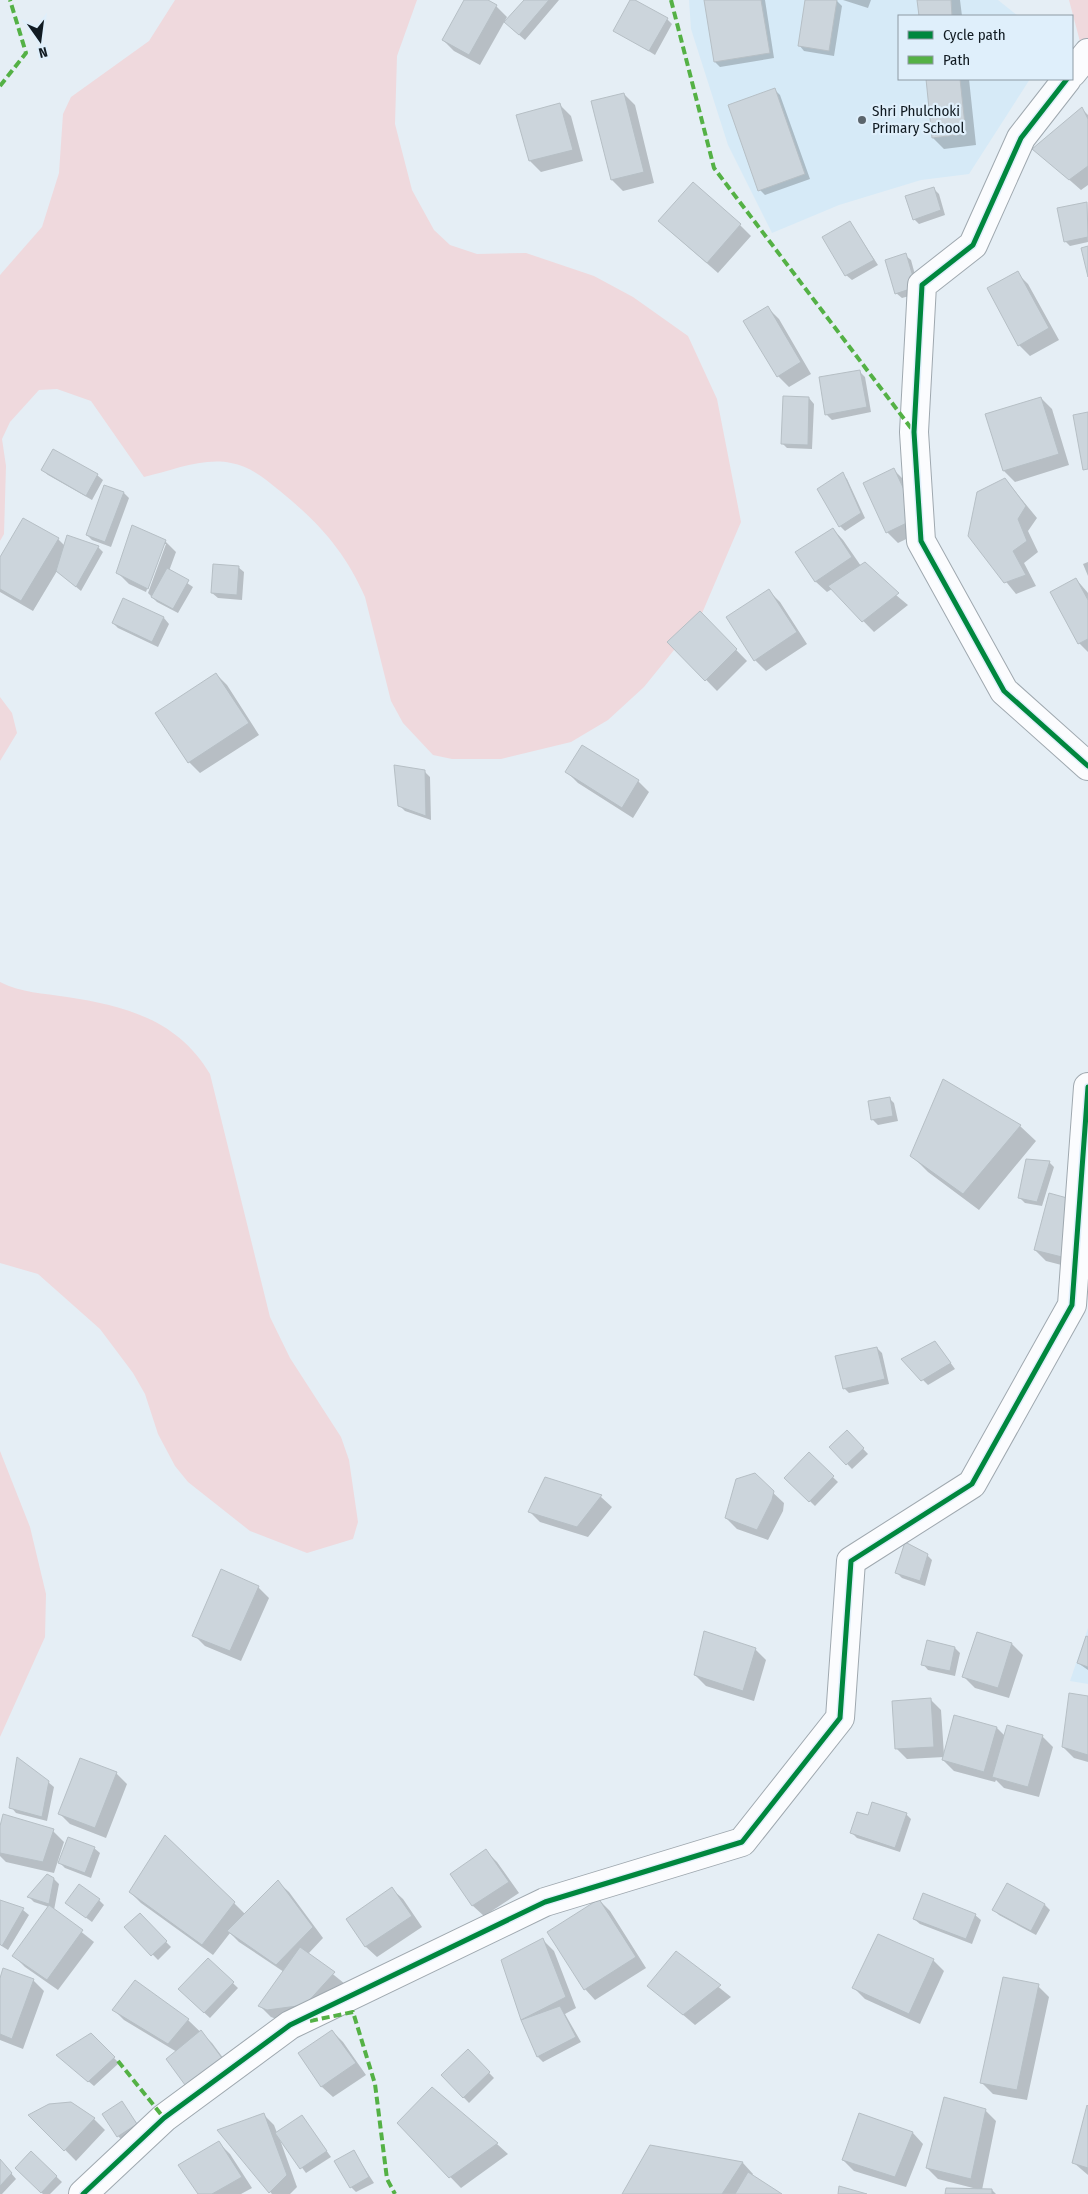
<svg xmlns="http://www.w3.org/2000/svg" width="1088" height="2194" viewBox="0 0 1088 2194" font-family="'Fira Sans Condensed',sans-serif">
<rect width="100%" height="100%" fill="#e5eef5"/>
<path fill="#d6eaf7" d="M689 0H998L1018 16H899V79H1030L969 174 921 180 839 205 772 233 728 145 691 29Z
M1088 1628V1684L1070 1681Z"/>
<path fill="#efd9dd" d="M175 0H417L397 56 395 124 412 190 434 230 450 245 477 254 526 253 594 276 633 297 688 336 717 399 741 522 700 618 644 687 608 720 571 742 501 759H452L433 755 403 723 391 701 365 597C345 551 318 522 280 491 265 479 250 466 231 463 203 457 171 471 144 477L91 401 57 389 39 390 10 422 2 439 6 466 4 534 0 541V275L42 227 59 173 63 114 71 97 149 41Z
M1069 0H1088V54L1083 53Z
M0 697 12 713 17 733 0 761Z
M0 982C22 993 43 993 67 997 126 1006 178 1020 210 1074L270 1317 290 1358 341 1437 349 1460 358 1522 353 1539 307 1553 250 1531 188 1482 175 1466 158 1434 145 1394 133 1373 100 1329 38 1274 0 1263Z
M0 1451 30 1527 46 1594 45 1637 0 1737Z"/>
<path fill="#0003" d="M465 0H485L496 6 507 17 480 65 454 51 443 40Z
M525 0H559L525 40 511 28Z
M631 0 667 19 672 24 655 55 615 30Z
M705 0H765L774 58 720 67 715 62Z
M806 0 837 1 842 6 834 56 804 51 799 45Z
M843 0H871L868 8Z
M918 0H960L962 16H920Z
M927 79H969L976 145 944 149 933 138Z
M775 90 780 95 810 179 765 195 760 190Z
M624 94 635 105 654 183 623 191 612 180Z
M560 105 571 116 583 161 541 172 530 161Z
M1082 109 1088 115V185L1081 190 1034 149Z
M934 189 939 194 945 215 919 224 914 219Z
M1087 203 1088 242 1070 246 1065 241Z
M850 222 878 265 852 280 846 275Z
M740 225 751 236 718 273 671 232Z
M905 255 911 260 920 293 902 298 896 293Z
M1017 273 1028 284 1059 340 1030 356 1019 345Z
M768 308 779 319 811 374 789 387 778 376Z
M860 372 865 377 871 412 832 420 827 415Z
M809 398 814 404 812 449 787 448 782 443Z
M1041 398 1052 409 1069 465 1015 482 1004 471 987 415Z
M42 470 97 475 103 480 92 500 48 475Z
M894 470 905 481 927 529 898 543 887 532Z
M842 474 847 479 865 518 845 531 840 526Z
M1005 479 1037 518 1028 531 1038 552 1024 563 1036 586 1016 594 969 536Z
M105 486 124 493 129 498 111 547 92 540 87 535Z
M24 519 58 539 65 546 98 547 103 552 81 591 57 571 33 611 0 592V560Z
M833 529 843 540 861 566 908 605 874 632 832 589 827 592 816 582 797 553Z
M165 541 176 552 169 571 193 587 178 613 157 602 148 593 166 544H163L146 592 129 584 118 573Z
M1088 562V576L1083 564Z
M238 567 244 572 242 600 218 598 212 593Z
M1076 579 1088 593V652L1079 643Z
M769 591 780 602 807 644 766 671 755 660Z
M124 600 164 618 169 624 158 647 118 628 113 623Z
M700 613 747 661 717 691 669 642Z
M216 674 227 685 259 735 200 773 189 762Z
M425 772 430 777 431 820 405 811 399 805Z
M567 772 638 781 649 792 633 818 578 783Z
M889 1098 894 1103 898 1121 878 1125 873 1120 869 1102Z
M1020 1126 1036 1141 979 1210 928 1172 912 1156Z
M1049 1162 1054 1167 1042 1206 1025 1203 1020 1198Z
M1088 1213 1073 1268 1046 1261 1035 1250Z
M877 1348 882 1353 889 1384 849 1393 844 1388Z
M940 1348 955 1369 928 1385 903 1360Z
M852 1437 868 1454 852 1469 831 1447Z
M809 1454 838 1482 815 1506 786 1478Z
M754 1475 784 1503 783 1511 768 1540 737 1529 726 1518Z
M546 1478 601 1497 612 1507 588 1537 540 1522 530 1512Z
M927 1555 932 1560 925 1586 902 1578 896 1572Z
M258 1587 269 1598 241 1661 205 1646 194 1635Z
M978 1633 1012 1644 1023 1655 1009 1698 975 1688 964 1677Z
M1088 1635V1670L1078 1663Z
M955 1648 960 1653 955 1676 928 1670 923 1664Z
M755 1649 766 1660 754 1701 706 1686 695 1675Z
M1088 1698V1762L1074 1758 1063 1747Z
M930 1699 941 1710 944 1755 955 1717 997 1728 1005 1736H1042L1053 1747 1039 1797 1004 1788 996 1780 995 1782 954 1771 943 1760 944 1757 907 1759 896 1748Z
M80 1759 116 1773 127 1784 106 1838 70 1824 59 1813Z
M48 1782 54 1787 47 1821 16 1813 11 1807Z
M906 1814 911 1819 900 1852 857 1838 852 1833 869 1817Z
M53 1831 64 1842 54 1873 6 1862 0 1856V1832Z
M94 1848 100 1853 91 1878 65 1868 60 1863Z
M486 1851 497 1862 519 1893 484 1916 473 1906 452 1874Z
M54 1879 59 1884 54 1910 94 1942 58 1990 25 1967 14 1956 49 1907 34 1902 29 1897Z
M278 1882 289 1892 323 1938 308 1954 345 1984 279 2020 271 2017 260 2006 284 1972 239 1942 230 1933 213 1955 141 1903 130 1892 234 1903 246 1915Z
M392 1889 403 1899 422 1927 377 1957 366 1947 347 1919Z
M99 1900 104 1905 92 1922 66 1903Z
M599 1900 610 1911 646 1968 595 2000 585 1989Z
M0 1901 23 1910 29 1915 8 1950 0 1945Z
M1045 1905 1050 1910 1036 1935 999 1915 994 1910Z
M139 1914 171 1947 158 1960 126 1927Z
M975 1915 981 1920 972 1944 920 1924 914 1919Z
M543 1940 554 1951 576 2008 565 2014 581 2042 543 2062 538 2057 523 2020 502 1961Z
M676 1953 731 1997 695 2025 649 1986Z
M208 1959 238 1988 210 2018 185 1995Z
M933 1960 944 1971 920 2024 865 1999 854 1988Z
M0 1977 33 1980 44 1991 23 2049 0 2040Z
M1038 1986 1049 1997 1027 2100 993 2094 982 2083Z
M114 2010 188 2020 212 2043 235 2074 177 2052 124 2020Z
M332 2031 343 2042 366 2075 333 2097 322 2087 299 2054Z
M90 2034 119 2063 94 2086 63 2060Z
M468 2051 494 2078 469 2103 443 2076Z
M70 2103 94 2119 105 2130 76 2161 31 2115Z
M121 2103 141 2129 123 2141 118 2136Z
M1088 2107V2175L1074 2163Z
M985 2110 996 2121 982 2190H992L996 2194H947L981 2190 938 2179 927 2168Z
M263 2114 274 2125 277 2133 302 2116 331 2157 306 2173 279 2137 297 2187 290 2194H272L219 2131Z
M398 2123 497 2144 508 2154 461 2188Z
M913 2133 923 2144 906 2187 854 2171 843 2160Z
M219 2143 230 2154 252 2188 241 2194H200Z
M651 2146 743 2163 753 2174 752 2176 780 2194H623Z
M31 2152 62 2182 50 2194H43L16 2168Z
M354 2152 374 2183 356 2192 351 2187Z
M0 2160 16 2179 2 2194H0Z"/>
<path fill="#ccd5dc" stroke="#b6bfc5" d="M464 0H488L497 5 469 55 442 40Z
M524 0H549L519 35 504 22Z
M630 0H635L668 18 649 51 613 31Z
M704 0H761L770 53 714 62Z
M805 0H837L829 51 798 46Z
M917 0H951L952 16H919Z
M926 79H960L966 134 932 138Z
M775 88 805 174 758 191 728 105Z
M624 93 644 172 611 180 591 101Z
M560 103 573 150 529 161 516 115Z
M1082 107 1088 119V166L1069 180 1032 149Z
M693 182 741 224 707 263 658 221Z
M934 187 941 210 913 220 905 196Z
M1087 202 1088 237 1064 242 1057 208Z
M850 221 874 260 845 276 822 237Z
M1088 246V277L1081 248Z
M906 253 916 287 895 294 885 260Z
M1018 271 1049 328 1018 346 987 288Z
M768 306 801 362 777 377 743 321Z
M860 370 867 407 825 415 819 377Z
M783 396 809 397 808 445 781 444Z
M1041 397 1059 454 1003 471 985 414Z
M1088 412V469L1083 470 1073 415Z
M53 449 98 474 86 496 41 470Z
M894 468 917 518 886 533 863 483Z
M843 472 861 513 839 527 817 489Z
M1005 478 1026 506 1018 519 1027 541 1013 551 1026 575 1004 583 968 536 977 492Z
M104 485 124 492 105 542 86 535Z
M23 518 59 538 21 601 0 589V557Z
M132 525 166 540 148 589 116 573Z
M833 528 852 557 815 582 795 552Z
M67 535 99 546 76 587 56 571Z
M865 562 899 593 862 622 828 586Z
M213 564 239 566 237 595 211 593Z
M167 568 189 580 173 609 151 597Z
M1076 578 1088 600V639L1078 644 1050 592Z
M769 589 797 632 754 661 726 617Z
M123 598 164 617 152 642 112 623Z
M700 611 737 649 705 681 667 642Z
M216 673 249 723 188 763 155 713Z
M582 745 639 780 622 808 565 772Z
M394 765 425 770 426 816 398 806Z
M943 1079 1021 1125 963 1194 910 1156Z
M890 1097 893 1116 871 1120 868 1101Z
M1026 1159 1050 1161 1037 1202 1018 1198Z
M1049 1193 1078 1201 1062 1257 1034 1250Z
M935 1341 951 1363 921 1381 901 1359Z
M877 1347 885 1379 843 1389 835 1356Z
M847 1430 864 1448 846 1465 829 1447Z
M809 1452 834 1476 809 1502 784 1478Z
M755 1473 774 1491 772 1500 757 1530 725 1518 736 1479Z
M545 1477 602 1495 577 1527 528 1512Z
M905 1542 928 1554 920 1581 895 1573Z
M221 1569 259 1586 230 1651 192 1636Z
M704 1631 756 1648 743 1691 694 1675Z
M977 1632 1012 1643 998 1688 962 1677Z
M1086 1636 1088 1637V1667L1077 1663Z
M927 1640 955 1647 950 1671 921 1665Z
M1069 1693 1088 1696V1755L1062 1747Z
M931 1698 934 1747 895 1749 892 1701Z
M954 1715 997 1727 984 1772 942 1760Z
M1007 1725 1043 1735 1028 1787 992 1777Z
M17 1757 49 1781 42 1817 9 1808Z
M80 1758 117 1772 95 1828 58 1814Z
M872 1802 907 1813 895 1848 850 1833 857 1812 868 1815Z
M3 1814 54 1829 43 1862 0 1853V1826Z
M165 1835 235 1902 202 1945 129 1892Z
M68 1837 95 1847 85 1873 58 1863Z
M486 1849 509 1882 472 1906 450 1874Z
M47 1874 54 1878 49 1904 27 1897Z
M278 1880 313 1927 276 1965 227 1931Z
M1007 1883 1045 1904 1031 1931 992 1910Z
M79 1884 100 1899 86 1918 65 1903Z
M392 1887 412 1916 365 1947 346 1919Z
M923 1893 976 1914 966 1939 913 1919Z
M599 1899 636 1957 584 1990 547 1932Z
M0 1900 24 1908 2 1946 0 1944Z
M49 1905 83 1930 47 1980 12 1956Z
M140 1913 167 1941 151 1956 124 1927Z
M878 1934 934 1959 909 2014 852 1988Z
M543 1938 566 1997 521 2020 501 1960Z
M300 1947 335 1972 305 2005 267 2010 258 2006Z
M676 1951 721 1985 683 2015 647 1986Z
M208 1958 234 1982 204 2013 178 1989Z
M3 1968 34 1979 12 2039 0 2034V1978Z
M1003 1977 1039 1984 1017 2090 980 2083Z
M135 1980 189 2019 168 2044 112 2010Z
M560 2006 576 2037 537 2057 521 2020Z
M201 2030 225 2062 188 2089 166 2059Z
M332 2030 356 2063 321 2087 298 2053Z
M91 2033 115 2057 88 2082 56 2055Z
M468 2049 490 2072 463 2098 441 2075Z
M432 2087 498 2143 449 2178 397 2123Z
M944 2097 986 2109 971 2179 926 2168Z
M122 2101 137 2124 117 2137 102 2114Z
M71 2102 95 2118 64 2151 28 2115 49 2104Z
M1087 2105 1088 2106V2168L1072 2163Z
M264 2113 287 2175 269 2193 217 2130Z
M859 2113 913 2132 895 2177 842 2160Z
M302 2115 327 2151 300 2169 275 2133Z
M219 2141 242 2177 212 2194H198L178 2165Z
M650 2145 743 2162 722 2194H622Z
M354 2150 369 2177 350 2188 334 2161Z
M31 2151 57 2176 41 2193 15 2168Z
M0 2159 12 2173 0 2186Z
M748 2172 782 2194H735Z
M839 2186 867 2194H838Z
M946 2188 992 2189V2194H945Z"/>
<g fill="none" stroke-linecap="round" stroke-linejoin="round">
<g stroke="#9fa8af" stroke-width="30">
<path id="street" d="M1072 73 1088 53
M1067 79 1021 138 973 245 922 285 914 432 921 541 1004 691 1088 766
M83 2194 164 2118 290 2025 545 1902 742 1842 840 1718 851 1561 972 1484 1072 1305 1088 1087"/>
</g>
<use href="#street" stroke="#fbfcfe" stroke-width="28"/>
<path stroke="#54b145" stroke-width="4" stroke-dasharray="8 4" stroke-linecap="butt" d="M671 0 714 168 914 432
M0 86 26 53 10 0
M310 2021 353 2012 375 2084 387 2179 395 2194
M118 2061 164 2118"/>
<g stroke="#dfeffb" stroke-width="8">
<path id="cycleway" d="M1067 79 1021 138 973 245 922 285 914 432 921 541 1004 691 1088 766
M83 2194 164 2118 290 2025 545 1902 742 1842 840 1718 851 1561 972 1484 1072 1305 1088 1087"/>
</g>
<use href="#cycleway" stroke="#00873e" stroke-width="5"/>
</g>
<circle fill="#5b656c" stroke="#dfeffb" stroke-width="2" cx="862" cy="120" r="5"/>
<g text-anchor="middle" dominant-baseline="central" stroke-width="4.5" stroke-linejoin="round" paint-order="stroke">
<g font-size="15" fill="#111b22" stroke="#dfeffb" text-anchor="start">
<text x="872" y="111">Shri Phulchoki<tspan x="872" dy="17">Primary School</tspan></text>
</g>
</g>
<rect x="898" y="15" width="175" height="65" fill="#dfeffb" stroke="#8d9aa4"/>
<rect x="908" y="31" width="25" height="8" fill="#00873e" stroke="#8d9aa4"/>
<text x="943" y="40" font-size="15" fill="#111b22">Cycle path</text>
<rect x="908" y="56" width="25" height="8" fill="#54b145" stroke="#8d9aa4"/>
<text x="943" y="65" font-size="15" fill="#111b22">Path</text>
<g transform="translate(40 40) rotate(166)" stroke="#dfeffb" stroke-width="4" paint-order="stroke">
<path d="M0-4L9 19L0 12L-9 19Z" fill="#111b22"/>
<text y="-8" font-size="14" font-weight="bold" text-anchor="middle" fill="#111b22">N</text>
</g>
</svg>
